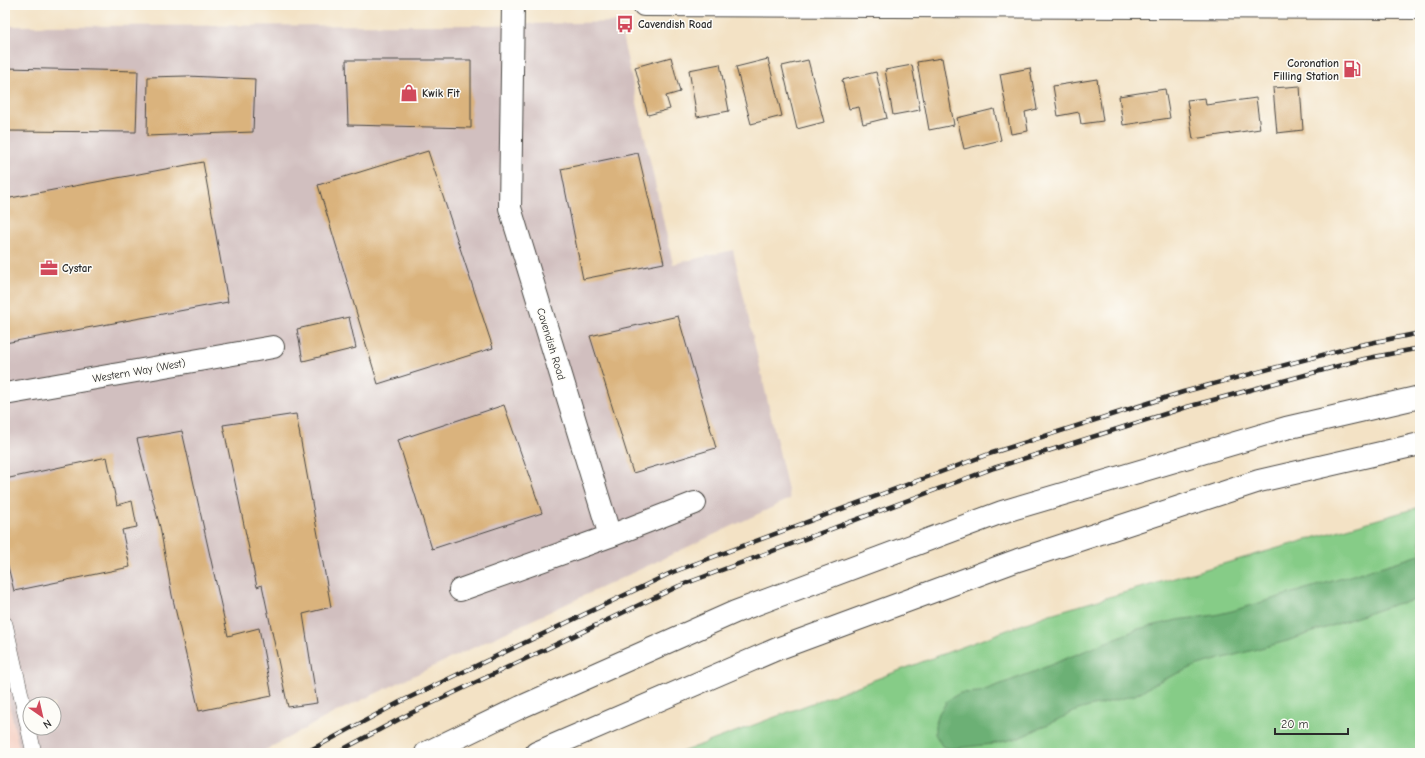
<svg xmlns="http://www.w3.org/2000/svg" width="1425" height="758" viewBox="0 0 1425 758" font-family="'Comic Neue',sans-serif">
<rect width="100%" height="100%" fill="#fdfcf7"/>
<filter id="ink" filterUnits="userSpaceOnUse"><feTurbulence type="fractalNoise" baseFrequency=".025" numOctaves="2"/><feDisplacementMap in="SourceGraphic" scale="8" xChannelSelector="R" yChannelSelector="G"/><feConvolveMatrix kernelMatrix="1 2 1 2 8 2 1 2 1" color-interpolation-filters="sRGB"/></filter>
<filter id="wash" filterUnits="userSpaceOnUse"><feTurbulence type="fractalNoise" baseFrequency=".012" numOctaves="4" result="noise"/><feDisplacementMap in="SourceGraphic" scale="16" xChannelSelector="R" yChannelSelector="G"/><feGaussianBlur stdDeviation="0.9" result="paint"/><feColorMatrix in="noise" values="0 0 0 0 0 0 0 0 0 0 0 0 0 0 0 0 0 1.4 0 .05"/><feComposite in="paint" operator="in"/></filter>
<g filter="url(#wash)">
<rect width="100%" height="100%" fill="#f3e2c5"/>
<path fill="#f6d1c5" d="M5 684 20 753H5Z"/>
<path fill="#d1bfbf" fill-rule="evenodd" d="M619 22 673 264 733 250 790 499 332 714 260 753H20L5 684V26L489 25ZM30 704H54V728H30Z"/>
<path fill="#86cc87" stroke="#587c59" d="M1420 507V753H679L1050 614Z"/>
<path fill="#6cb074" stroke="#4c6e50" d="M1420 555V599L1396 604 1287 641 1198 665 1160 681 1135 695 1078 710 1019 738 992 744 949 749 942 746 935 734V725L939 713 948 700 960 693 979 692 1031 673 1138 629 1177 620 1215 615 1232 611Z"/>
<g id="blocks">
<path fill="#dab37d" d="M671 57 680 92 666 96 670 109 648 115 635 67Z
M942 58 954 125 929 130 917 62Z
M768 59 782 116 751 124 736 67Z
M346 60H471V128L348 125Z
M808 60 824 122 797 129 782 66Z
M720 64 729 111 697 117 689 70Z
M912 65 920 110 893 115 885 70Z
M5 68 138 71 136 132 5 131Z
M1030 68 1037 109 1025 112 1028 131 1011 134 1000 74Z
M876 72 887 118 863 124 859 107 849 109 842 80Z
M187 76 255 79 253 132 147 136 148 77Z
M1097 79 1103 121 1081 124 1079 112 1058 116 1053 86Z
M1300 86 1303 130 1277 133 1273 88Z
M1165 89 1170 118 1123 125 1119 96Z
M1205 98 1206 105 1256 98 1260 129 1193 139 1187 100Z
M994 109 1001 140 964 149 957 118Z
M428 151 493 348 378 384 318 185Z
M638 153 664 263 583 279 561 169Z
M203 162 228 302 5 343V199Z
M678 316 716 448 633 473 590 336Z
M349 317 356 348 303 361 297 329Z
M504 405 542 513 432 549 398 440Z
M296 414 331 607 303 614 317 703 288 707 262 585 257 587 223 425Z
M182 431 228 636 259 628 272 696 199 711 172 595 160 527 137 439Z
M107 457 117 505 132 501 137 527 122 530 130 567 14 591 5 554V479Z"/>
</g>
</g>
<g filter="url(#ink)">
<use href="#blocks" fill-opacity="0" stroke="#494642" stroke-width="1"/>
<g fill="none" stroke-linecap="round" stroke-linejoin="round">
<g stroke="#494642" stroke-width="16">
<path id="service" d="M5 624 34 753"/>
</g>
<g stroke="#494642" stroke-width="24">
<path id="minor" d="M513 5 510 208 610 536
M5 394 273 347
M460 590 610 536 695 503"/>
</g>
<g stroke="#494642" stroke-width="24">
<path id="primary" d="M644 5 1420 8"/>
</g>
<g stroke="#494642" stroke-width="24">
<path id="trunk" d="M426 753 521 707 735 612 1002 512 1286 428 1420 397
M536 753 777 649 1018 560 1259 481 1420 444"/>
</g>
<use href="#service" stroke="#fff" stroke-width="15"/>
<use href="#minor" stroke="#fff" stroke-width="22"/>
<use href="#primary" stroke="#fff" stroke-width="22"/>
<use href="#trunk" stroke="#fff" stroke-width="22"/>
<g stroke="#2b2b2b" stroke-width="4.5">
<path id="rail" d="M305 753 400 702 673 572 989 454 1183 392 1360 345 1420 333
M336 753 407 715 679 586 994 468 1187 407 1364 359 1420 348"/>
</g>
<use href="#rail" stroke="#fdfcf7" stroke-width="3" stroke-dasharray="9" stroke-linecap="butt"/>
</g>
</g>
<defs>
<g id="bus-bare" transform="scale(1.38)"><path d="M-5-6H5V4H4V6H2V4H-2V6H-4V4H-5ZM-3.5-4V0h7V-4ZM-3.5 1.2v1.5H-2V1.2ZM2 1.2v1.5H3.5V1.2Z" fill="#d1495b" stroke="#fdfcf7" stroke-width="2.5" paint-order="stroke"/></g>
<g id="fuel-bare" transform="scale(1.38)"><path d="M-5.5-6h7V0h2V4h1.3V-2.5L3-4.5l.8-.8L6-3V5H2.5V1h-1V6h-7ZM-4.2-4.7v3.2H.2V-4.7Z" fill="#d1495b" stroke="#fdfcf7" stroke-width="2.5" paint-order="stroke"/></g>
<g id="shop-bare" transform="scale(1.38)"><path d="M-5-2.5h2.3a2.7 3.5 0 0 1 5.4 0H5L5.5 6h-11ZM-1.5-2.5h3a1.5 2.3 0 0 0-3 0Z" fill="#d1495b" stroke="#fdfcf7" stroke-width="2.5" paint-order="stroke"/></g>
<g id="office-bare" transform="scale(1.38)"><path d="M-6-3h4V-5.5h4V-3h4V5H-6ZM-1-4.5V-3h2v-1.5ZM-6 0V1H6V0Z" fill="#d1495b" stroke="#fdfcf7" stroke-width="2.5" paint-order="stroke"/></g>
</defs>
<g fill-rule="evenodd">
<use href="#bus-bare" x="625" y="24"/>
<use href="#fuel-bare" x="1352" y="69"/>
<use href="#shop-bare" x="409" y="93"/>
<use href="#office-bare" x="49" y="268"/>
</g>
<g text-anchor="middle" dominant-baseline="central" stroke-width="3" stroke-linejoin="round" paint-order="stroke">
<g font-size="11" font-weight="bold" fill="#2b2b2b" stroke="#fdfcf7" text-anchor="start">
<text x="638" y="24">Cavendish Road</text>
<text x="1339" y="63" text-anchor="end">Coronation<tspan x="1339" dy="13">Filling Station</tspan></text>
<text x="422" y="93">Kwik Fit</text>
<text x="62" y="268">Cystar</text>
</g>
<g font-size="11" fill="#2b2b2b" stroke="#fdfcf7">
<text transform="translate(551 344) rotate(73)">Cavendish Road</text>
<text transform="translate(139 371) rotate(-10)">Western Way (West)</text>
</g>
</g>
<rect width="1425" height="758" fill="none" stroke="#fdfcf7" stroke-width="20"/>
<g transform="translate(42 716) rotate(146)"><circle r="19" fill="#fdfcf7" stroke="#a9a8a5"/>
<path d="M0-3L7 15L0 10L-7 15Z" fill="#d1495b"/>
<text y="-6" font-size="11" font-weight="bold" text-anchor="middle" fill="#2b2b2b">N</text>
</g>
<path d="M1275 728v6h73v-6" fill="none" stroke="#2b2b2b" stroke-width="2"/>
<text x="1281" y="728" font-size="12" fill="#2b2b2b" stroke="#fdfcf7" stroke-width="3" paint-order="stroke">20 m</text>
</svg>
